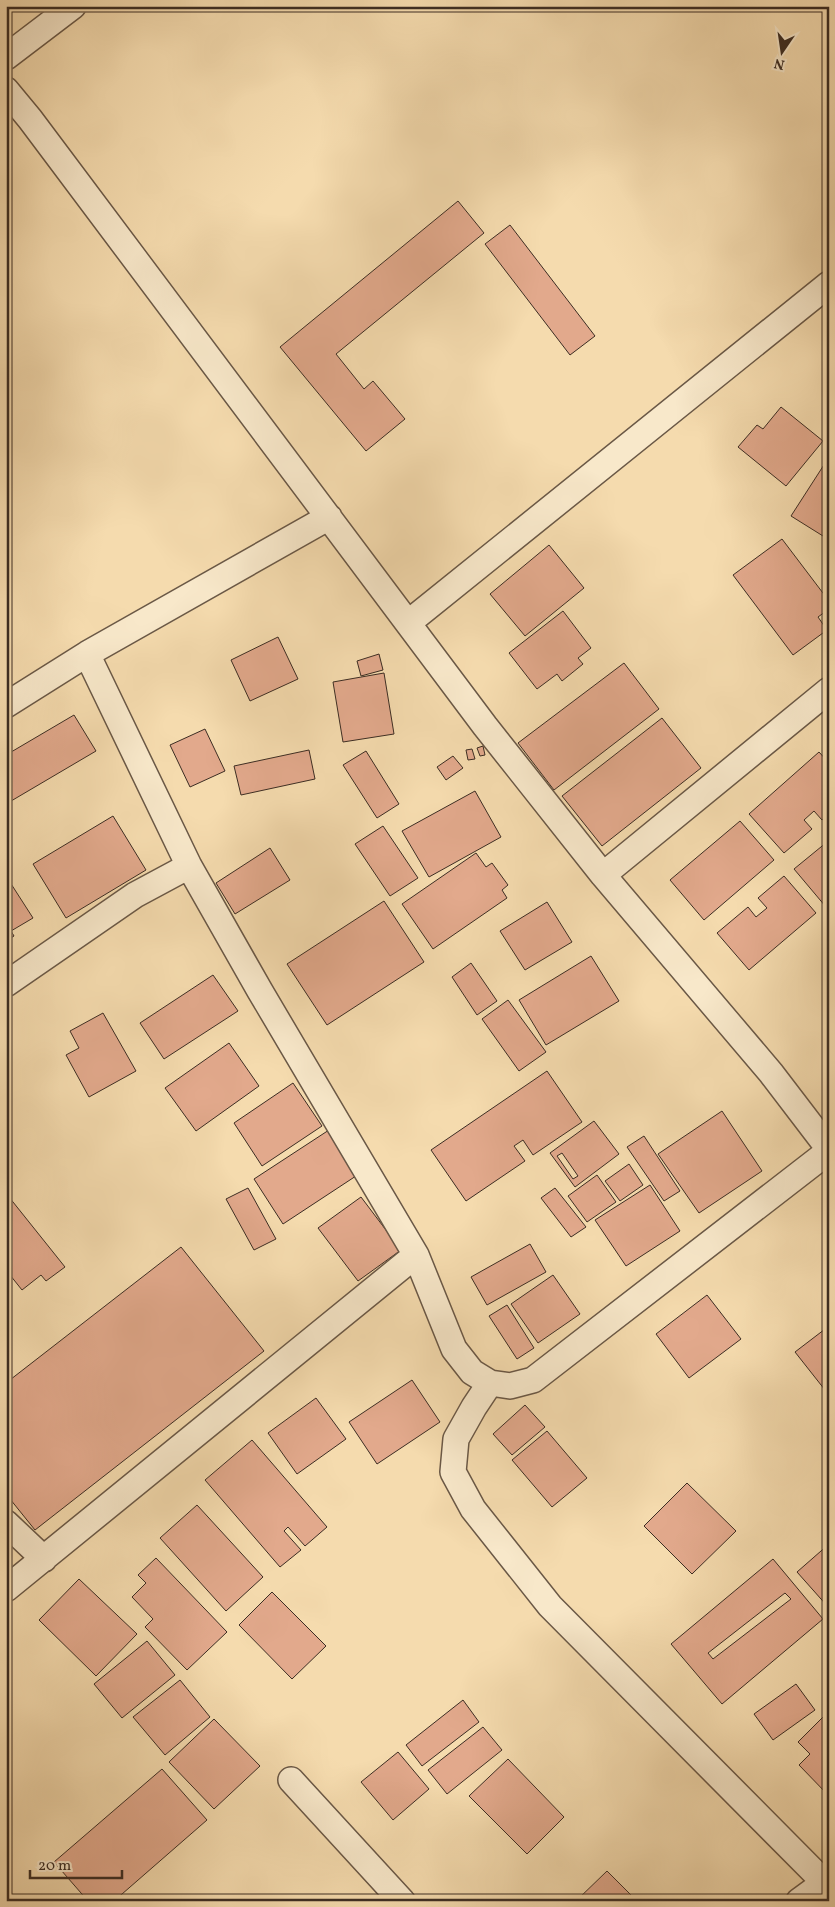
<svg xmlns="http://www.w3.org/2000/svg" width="835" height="1907" viewBox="0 0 835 1907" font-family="Vollkorn,serif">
<rect width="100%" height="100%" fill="#f5dbae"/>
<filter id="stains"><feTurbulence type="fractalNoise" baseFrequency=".004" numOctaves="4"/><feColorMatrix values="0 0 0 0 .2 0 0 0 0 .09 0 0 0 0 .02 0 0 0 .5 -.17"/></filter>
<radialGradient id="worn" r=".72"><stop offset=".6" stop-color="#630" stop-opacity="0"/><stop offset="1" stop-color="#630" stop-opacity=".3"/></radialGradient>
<path fill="#e2a98c" stroke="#3c2d23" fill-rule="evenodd" d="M458 201 484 233 336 354 364 389 373 381 405 419 366 451 280 347Z
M510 225 595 336 570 355 485 244Z
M781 407 823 441 786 486 738 447 757 425 763 429Z
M829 457V527L823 536 791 516Z
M782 539 829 601V609L818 617 827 630 793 655 733 575Z
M549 545 584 588 525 636 490 594Z
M563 611 591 648 578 658 583 664 562 681 557 674 537 689 509 653Z
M278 637 298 679 250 701 231 660Z
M379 654 383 670 361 676 357 661Z
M624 663 659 709 554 790 518 743Z
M384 673 394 734 343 742 333 682Z
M74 715 96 751 6 804V755Z
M662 718 701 768 602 846 562 796Z
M205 729 225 771 190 787 170 745Z
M483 746 485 755 480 756 477 748Z
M472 749 475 759 468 760 466 750Z
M309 750 315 779 241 795 234 766Z
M366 751 399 804 377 818 343 765Z
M819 752 829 763V814L822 820 814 811 804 820 812 829 784 853 749 814Z
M453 756 463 768 446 780 437 767Z
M475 791 501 837 429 877 402 831Z
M113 816 146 870 66 918 33 864Z
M740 821 774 860 704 920 670 880Z
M383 826 418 878 390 896 355 844Z
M827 842 829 844V905L826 907 794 869Z
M270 848 290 880 235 914 216 883Z
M476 853 486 867 492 863 508 885 502 890 507 898 433 949 402 904Z
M6 876 33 918 11 931 14 936 6 941Z
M784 876 816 913 749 970 717 933 748 907 756 917 767 908 758 898Z
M384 901 424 962 327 1025 287 964Z
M547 902 572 942 525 970 500 931Z
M591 956 619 1001 546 1045 519 1000Z
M471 963 497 1001 477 1015 452 977Z
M213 975 238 1011 164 1059 140 1023Z
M508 1000 546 1052 519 1071 482 1019Z
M103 1013 136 1071 89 1097 66 1055 79 1048 70 1031Z
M229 1043 259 1086 196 1131 165 1088Z
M547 1071 582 1122 533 1155 523 1140 514 1146 525 1161 466 1201 431 1150Z
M293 1083 322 1126 262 1166 234 1123Z
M722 1111 762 1171 699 1213 658 1154Z
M594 1121 619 1154 575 1187 550 1153ZM562 1153 578 1176 573 1179 557 1156Z
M329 1130 359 1174 283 1224 254 1179Z
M644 1136 680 1191 664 1201 627 1147Z
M629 1164 643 1185 620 1201 605 1181Z
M597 1175 616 1202 587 1222 568 1196Z
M650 1185 680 1231 626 1266 595 1220Z
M248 1188 276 1239 254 1250 226 1199Z
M555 1188 586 1227 571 1237 541 1198Z
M9 1197 65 1267 46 1281 41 1275 22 1290 6 1270V1200Z
M361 1197 401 1250 358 1281 318 1228Z
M530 1244 546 1272 487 1305 471 1277Z
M181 1247 264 1351 35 1530 6 1494V1383Z
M553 1275 580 1314 538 1343 511 1304Z
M707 1295 741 1339 689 1378 656 1334Z
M507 1305 534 1348 517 1359 489 1316Z
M829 1326V1387L825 1390 795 1352Z
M412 1380 440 1422 377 1464 349 1422Z
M316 1398 346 1439 297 1474 268 1433Z
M525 1405 545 1427 512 1455 493 1434Z
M547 1431 587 1478 552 1507 512 1460Z
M252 1440 327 1527 305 1546 288 1527 284 1531 301 1550 280 1567 205 1480Z
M687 1483 736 1531 692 1574 644 1526Z
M197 1505 263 1577 226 1611 160 1538Z
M829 1544V1608L797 1572Z
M156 1558 227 1632 187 1670 145 1627 153 1619 132 1597 146 1583 138 1575Z
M773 1559 823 1619 722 1704 671 1644ZM785 1593 791 1599 713 1659 708 1653Z
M79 1579 137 1634 96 1676 39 1620Z
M272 1592 326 1646 292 1679 239 1625Z
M147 1641 175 1675 122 1718 94 1684Z
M180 1680 210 1717 165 1755 133 1717Z
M796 1684 815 1710 773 1740 754 1714Z
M463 1700 479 1722 422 1766 406 1745Z
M823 1717 829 1723V1796L799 1765 810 1754 798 1742Z
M214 1719 260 1766 214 1809 169 1762Z
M483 1727 502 1750 447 1794 428 1770Z
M398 1752 429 1789 393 1820 361 1782Z
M508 1759 564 1817 527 1854 469 1796Z
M162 1769 207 1820 114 1901H88L54 1862Z
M607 1871 637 1901H576Z"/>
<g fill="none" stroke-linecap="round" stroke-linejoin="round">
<g stroke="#6a5846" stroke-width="28">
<path id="street" d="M6 57 73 6
M6 90 30 119 485 726 603 875 771 1073 829 1149
M408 623 829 284
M87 654 189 866 260 991 416 1255 454 1349 472 1372 490 1383 510 1386 533 1380 829 1151
M6 705 87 654 329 517
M603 875 829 690
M6 984 135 895 189 866
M490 1383 474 1407 456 1439 453 1472 473 1509 550 1606 824 1882
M6 1523 44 1559
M6 1589 416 1255
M291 1780 402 1901
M799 1901 829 1879"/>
</g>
<use href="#street" stroke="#f8e8ca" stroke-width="25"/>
</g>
<rect width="835" height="1907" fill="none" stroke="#f5dbae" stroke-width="25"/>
<rect x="8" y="8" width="820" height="1892" fill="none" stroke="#3c2d23" stroke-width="2.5"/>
<rect x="12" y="12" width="810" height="1882" fill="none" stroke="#3c2d23"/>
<g transform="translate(782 52) rotate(193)" stroke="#f8e8ca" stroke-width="4" paint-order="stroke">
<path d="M0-4L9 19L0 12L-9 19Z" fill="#3c2d23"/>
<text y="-8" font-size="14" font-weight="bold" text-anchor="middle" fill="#3c2d23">N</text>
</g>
<path d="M30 1870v8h92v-8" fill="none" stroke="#3c2d23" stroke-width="2.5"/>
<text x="38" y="1870" font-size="15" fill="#3c2d23" stroke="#f8e8ca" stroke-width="4" paint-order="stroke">20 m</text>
<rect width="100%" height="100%" filter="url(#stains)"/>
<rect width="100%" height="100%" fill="url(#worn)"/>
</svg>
